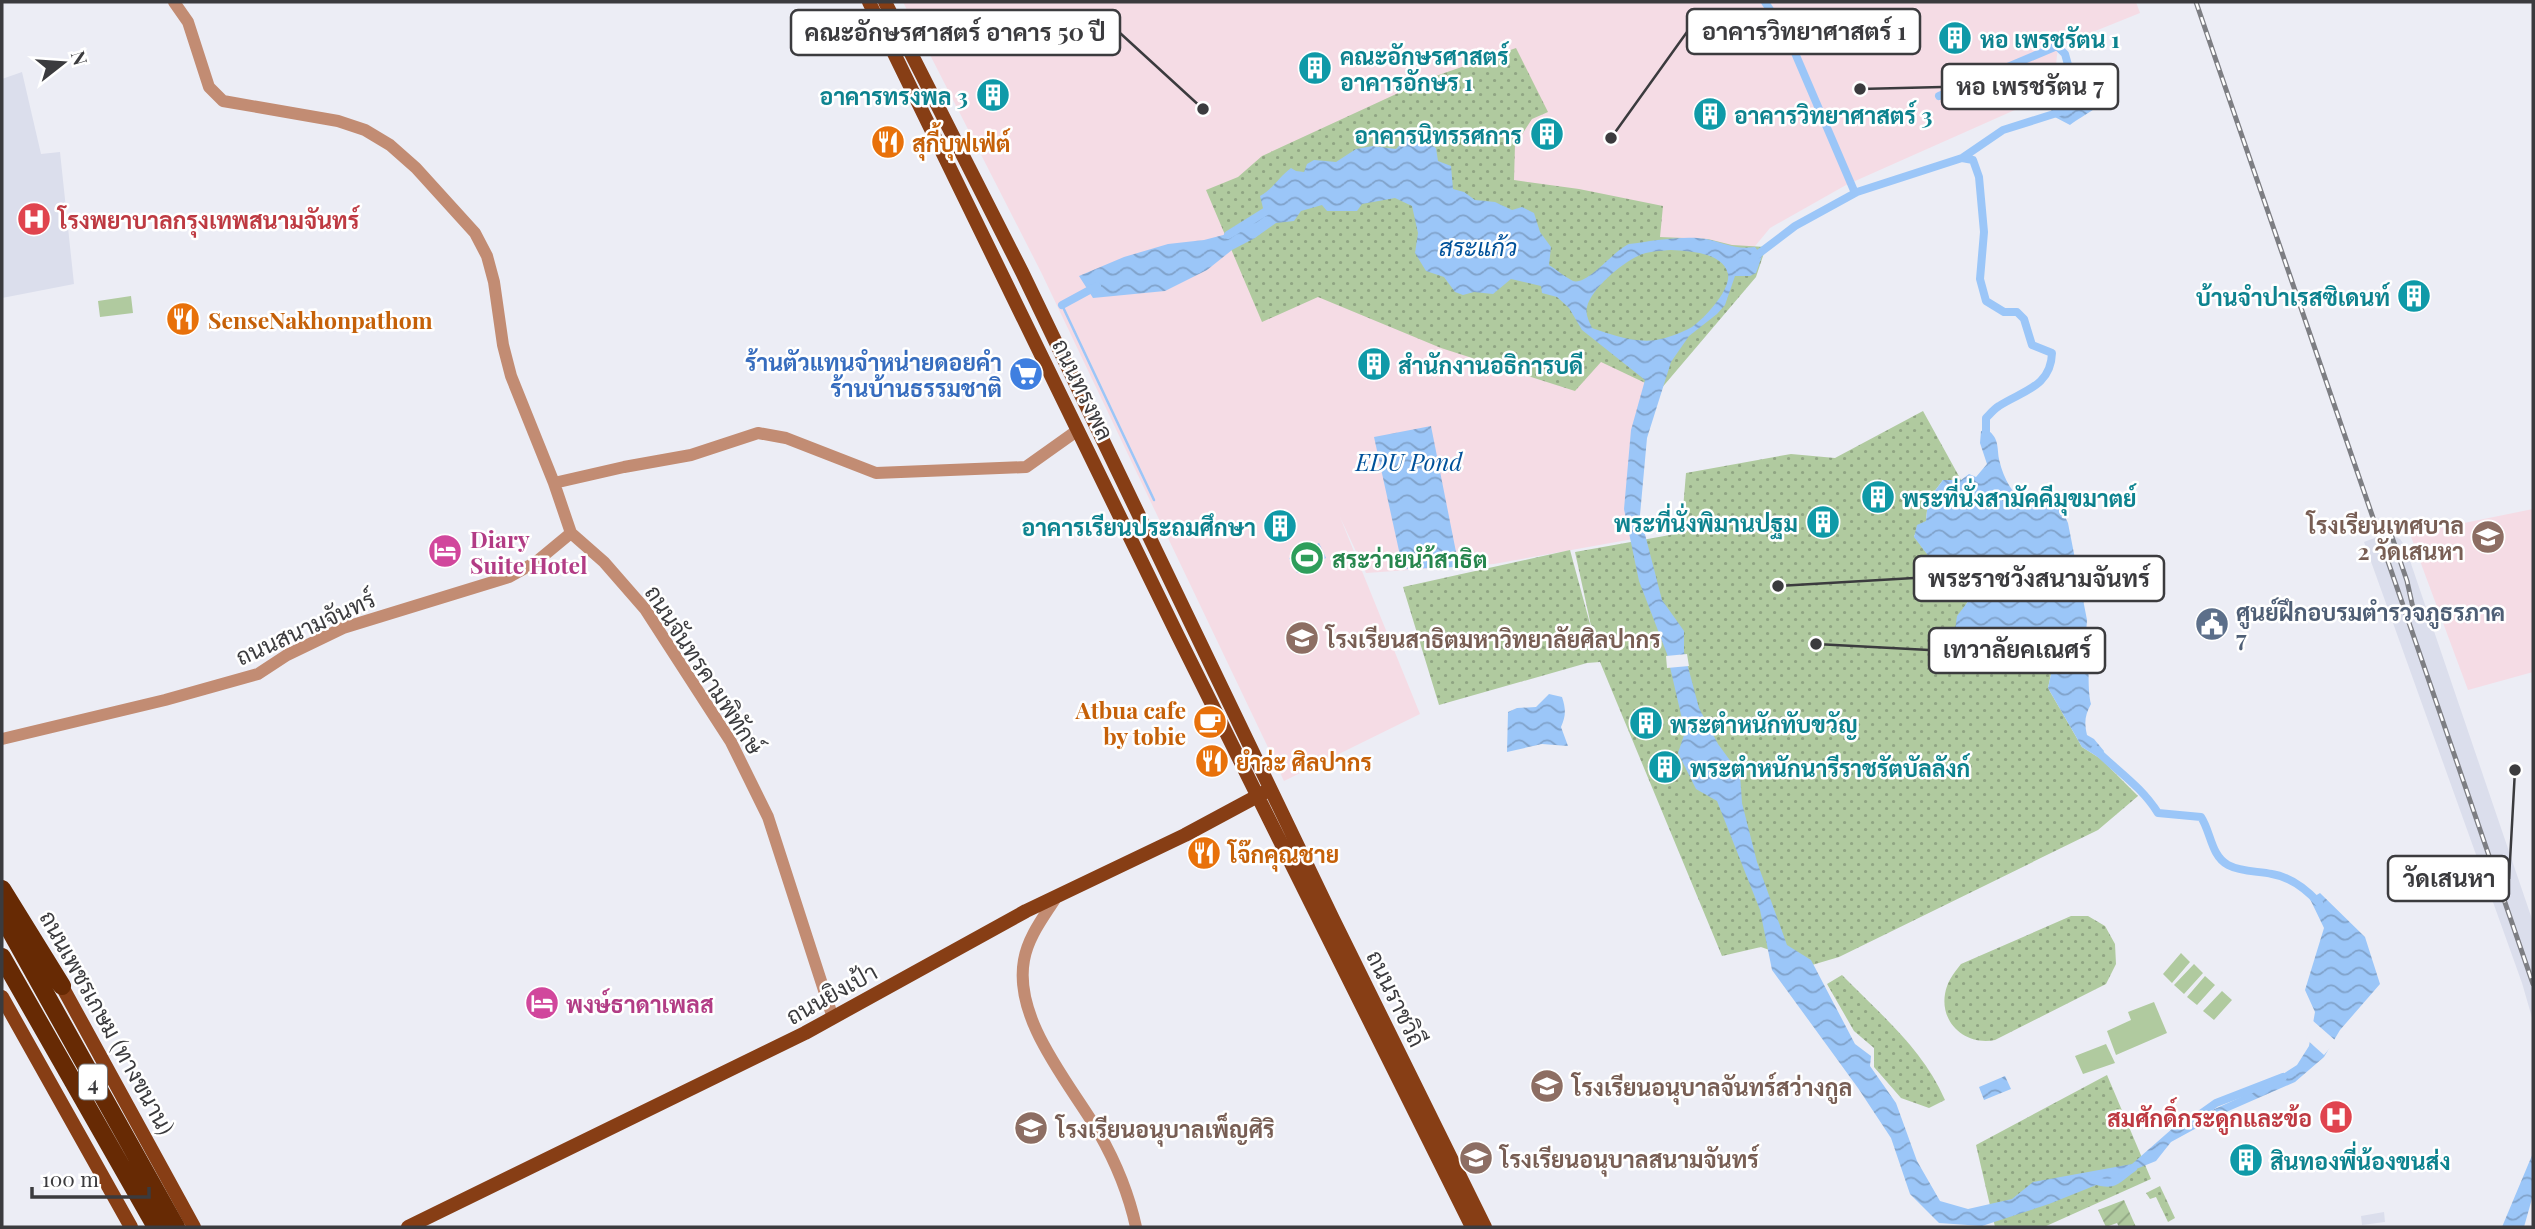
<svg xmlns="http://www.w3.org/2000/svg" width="2535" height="1229" viewBox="0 0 2535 1229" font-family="'Playfair Display',Sarabun,serif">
<defs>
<pattern id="grass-dots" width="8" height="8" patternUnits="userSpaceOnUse" patternTransform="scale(1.75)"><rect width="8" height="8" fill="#b0ca9f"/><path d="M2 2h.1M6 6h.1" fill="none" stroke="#90a583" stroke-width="1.8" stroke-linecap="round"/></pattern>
<pattern id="garden-furrows" width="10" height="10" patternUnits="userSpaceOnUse" patternTransform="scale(1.75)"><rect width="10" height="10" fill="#b0ca9f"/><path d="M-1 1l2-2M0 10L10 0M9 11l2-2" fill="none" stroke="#90a583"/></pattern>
<pattern id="water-waves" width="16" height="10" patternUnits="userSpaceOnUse" patternTransform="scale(1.75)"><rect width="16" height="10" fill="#9bc6f8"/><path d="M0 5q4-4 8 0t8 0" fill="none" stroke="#80a2ca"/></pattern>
</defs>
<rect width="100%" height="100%" fill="#ecedf5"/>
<path fill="#f5dce5" d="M903 2H2136L2140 13 2058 46 2053 93 1846 185 1770 228 1665 355 1640 414 1633 539 1494 564 1366 573 1340 517 1420 714 1284 781 1041 272Z
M2533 509V672L2468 690 2410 534Z"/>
<path fill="#dbdeec" d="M22 72 41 154 60 152 74 284 2 298V79Z
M2393 536 2400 539 2405 546 2533 922V1048V1021L2522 983 2364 542 2377 537Z
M2384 1212 2385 1222 2362 1225 2361 1216Z"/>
<path fill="url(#grass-dots)" d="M1516 48 1548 112 1532 119 1515 145 1514 180 1579 189 1663 206 1660 237 1708 239 1732 245 1766 247 1756 277 1660 390 1601 362 1575 391 1441 348 1318 297 1262 322 1206 190 1238 177 1262 156 1433 77Z
M1923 411 1961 480H1943L1928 500 1926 521 1914 536 1933 562 1958 578 1971 593 1956 629 1952 651 1992 661 2003 660 2021 662 2029 655 2037 656 2053 665 2048 688 2082 747 2101 759 2138 796 2098 830 1839 957 1812 965 1761 947 1722 956 1600 662 1587 663 1439 705 1403 587 1570 550 1593 635 1575 552 1681 533 1686 473 1791 454 1835 458Z
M2071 916H2088L2105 926 2115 944 2116 964 2106 984 1995 1040C1967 1046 1940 1024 1945 994 1947 982 1953 974 1961 964Z
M1842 975C1880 1014 1923 1049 1945 1100L1929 1108 1901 1098 1874 1067V1048L1854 1031 1827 984Z
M2107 1075 2151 1179 2044 1227H1995L1976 1145Z
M2160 1186 2175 1218 2168 1222 2156 1197 2150 1199 2146 1193Z"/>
<path fill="url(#garden-furrows)" d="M2124 1200 2136 1227H2119L2117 1223 2106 1227 2098 1210Z"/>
<path fill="#b0ca9f" d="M131 296 133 313 100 317 98 301Z
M2181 953 2190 962 2172 983 2163 974Z
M2194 964 2203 973 2184 994 2174 985Z
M2205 976 2215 985 2197 1005 2187 997Z
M2222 991 2232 1000 2214 1020 2203 1011Z
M2154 1002 2167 1033 2116 1055 2107 1031 2131 1020 2128 1012Z
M2106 1044 2115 1063 2083 1074 2075 1056Z"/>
<path fill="url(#water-waves)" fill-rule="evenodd" d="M2067 62 2081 72 2090 75 2098 73 2109 77 2119 91C2110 101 2083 115 2070 125L2051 115C2051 106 2063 73 2067 62Z
M1408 136 1419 137 1436 148 1438 161 1451 166 1453 189 1464 192 1475 200 1495 202 1512 210 1522 207 1534 213 1540 232 1551 247 1549 265C1557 270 1565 277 1573 281 1587 286 1614 250 1629 244 1651 241 1684 235 1706 239 1725 243 1735 250 1755 247L1762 256 1756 273 1750 276H1735L1725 305 1717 314 1689 336 1671 362 1647 438 1640 515 1662 600 1684 631V652L1699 708 1718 744 1740 774 1742 803 1757 862 1787 945 1811 960 1855 1044 1871 1056 1870 1066 1896 1103 1917 1161 1940 1201 1968 1209 2012 1199 2033 1182 2132 1164 2173 1128 2263 1087 2297 1065 2309 1046 2315 1012 2305 990 2324 928 2310 899 2320 893 2365 937 2380 984 2340 1030 2324 1057 2295 1082 2224 1113 2171 1142 2156 1161 2049 1204 1982 1226 1939 1223 1910 1194 1891 1138 1858 1088 1772 970 1760 910 1717 801 1696 789 1678 753 1685 732 1667 654 1639 581 1624 509 1631 430 1645 380 1582 330 1569 308 1557 297 1542 293 1541 286 1511 279 1493 294 1474 292 1463 295 1455 292 1444 277 1426 271 1415 253 1418 233 1412 206 1395 198 1362 204 1357 211H1327L1322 205 1301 211 1294 221 1276 223 1255 238 1232 250 1207 270 1165 291 1093 298 1079 276 1124 257 1168 244 1204 240 1231 233 1264 212 1260 196C1273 189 1279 177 1291 168L1296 171 1304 172 1307 164 1314 160 1336 162 1356 149 1373 146 1396 149ZM1671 250C1688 251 1723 252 1728 274 1731 290 1704 319 1692 327 1681 333 1668 338 1656 340 1634 343 1612 335 1592 328 1589 321 1585 314 1587 307 1591 289 1622 263 1638 256 1648 251 1660 251 1671 250Z
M1431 426 1459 567 1403 569 1374 437Z
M1988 430C1999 439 1997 446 1999 459 2002 473 2011 496 2026 500 2036 504 2048 501 2059 504L2068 523 2087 620 2085 647 2090 657C2088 667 2088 694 2091 704 2085 715 2084 722 2087 735L2094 739 2104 751 2101 759 2082 747 2048 688 2053 665 2047 660 2029 655 2013 665C1991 654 1973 670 1952 651L1957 616 1970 599 1971 593 1958 578 1933 562 1914 537 1917 525 1926 521 1928 500 1943 480H1961L1969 474 1976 477 1987 464 1980 443 1981 431Z
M1319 543 1326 558 1297 573 1289 558Z
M1549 694 1562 697C1566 709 1566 716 1561 727L1568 746 1542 744 1507 752 1508 712 1517 708 1536 707Z
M2005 1076 2011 1089 1984 1100 1979 1087Z
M2533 1153V1195L2524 1227H2502Z"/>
<path fill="#ecedf5" d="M1687 654 1689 666 1667 668 1666 656Z
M2312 1020 2336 1041 2324 1055 2306 1039Z"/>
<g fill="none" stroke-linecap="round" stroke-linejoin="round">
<path stroke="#9bc6f8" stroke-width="2.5" d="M1062 305 1154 500"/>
<path stroke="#9bc6f8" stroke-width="8" d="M1765 2 1789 39 1855 193
M1939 96 2057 46 2065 54 2070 72
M1962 158 2003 130 2060 112
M1228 235 1268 210
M1753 258 1795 226 1857 192 1962 158 1973 160 1979 177 1984 232 1980 279 1986 301 2004 312H2017L2024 319 2032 345 2052 353C2051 387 2022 391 1999 406 1994 409 1990 414 1986 418V438
M1062 305 1097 286
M2095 749C2117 771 2141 786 2158 813L2201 817C2211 832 2211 856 2228 865 2241 872 2258 871 2272 874 2291 877 2306 889 2319 903
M2185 1125 2216 1103 2283 1077
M2093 1180C2116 1187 2115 1180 2133 1168"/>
<path stroke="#c28c73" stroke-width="12" d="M174 2 188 22 209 87 223 101 338 121 365 130 390 145 416 168 475 233 487 256 494 282 503 345 511 376 554 483 571 533 604 562 645 609 731 742 768 817 833 1018
M554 483 624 467 691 455 758 433 786 438 876 473 1026 467 1078 430
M2 739 165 700 258 674 287 655 343 628 509 577 536 562 571 533
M1055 899C1043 918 1028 937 1024 960 1013 1020 1071 1085 1099 1133 1115 1161 1129 1195 1136 1227"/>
<path stroke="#873e15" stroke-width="14" d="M869 2 1178 636 1472 1227
M885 2 1022 272 1333 919 1485 1227
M58 979 194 1227
M2 997 131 1227
M408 1227 805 1033 1026 911 1185 835 1265 792"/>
<path stroke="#672a04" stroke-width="18" d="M2 889 62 986
M2 916 176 1227
M2 957 156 1227"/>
<g stroke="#7d7e83" stroke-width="5">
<path id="rail" d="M2196 2 2533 984
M2390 531 2407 581 2413 608"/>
</g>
<use href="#rail" stroke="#fff" stroke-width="2.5" stroke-dasharray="8" stroke-linecap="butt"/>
</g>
<defs>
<g id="building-disc" transform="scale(1.75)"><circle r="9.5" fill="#0f9aa8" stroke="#fff"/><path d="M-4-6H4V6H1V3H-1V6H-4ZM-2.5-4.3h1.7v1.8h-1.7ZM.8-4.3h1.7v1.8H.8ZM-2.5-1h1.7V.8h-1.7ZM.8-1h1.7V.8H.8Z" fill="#fff"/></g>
<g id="restaurant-disc" transform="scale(1.75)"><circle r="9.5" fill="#e8710a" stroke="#fff"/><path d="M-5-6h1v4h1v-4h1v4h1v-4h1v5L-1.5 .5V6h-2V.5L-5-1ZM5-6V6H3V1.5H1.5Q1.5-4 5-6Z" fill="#fff"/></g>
<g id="hospital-disc" transform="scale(1.75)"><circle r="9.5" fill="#e0444e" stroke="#fff"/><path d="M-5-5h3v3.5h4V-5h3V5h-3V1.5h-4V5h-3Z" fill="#fff"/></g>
<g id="supermarket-disc" transform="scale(1.75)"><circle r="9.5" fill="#3f7fe0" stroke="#fff"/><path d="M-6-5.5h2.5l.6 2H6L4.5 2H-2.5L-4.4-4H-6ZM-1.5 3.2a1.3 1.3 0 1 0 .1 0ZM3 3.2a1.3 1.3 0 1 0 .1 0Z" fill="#fff"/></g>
<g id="school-disc" transform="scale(1.75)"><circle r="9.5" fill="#8d6e63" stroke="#fff"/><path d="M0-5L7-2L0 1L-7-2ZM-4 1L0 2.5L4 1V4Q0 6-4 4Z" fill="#fff"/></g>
<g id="hotel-disc" transform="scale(1.75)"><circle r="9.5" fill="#d1479c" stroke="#fff"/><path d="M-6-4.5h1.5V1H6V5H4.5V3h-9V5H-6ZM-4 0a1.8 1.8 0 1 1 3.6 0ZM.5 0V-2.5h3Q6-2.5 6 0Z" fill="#fff"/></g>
<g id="stadium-disc" transform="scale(1.75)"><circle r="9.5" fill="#2e9e5b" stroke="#fff"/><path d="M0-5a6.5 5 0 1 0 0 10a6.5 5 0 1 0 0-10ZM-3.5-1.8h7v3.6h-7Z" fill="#fff"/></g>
<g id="civic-disc" transform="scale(1.75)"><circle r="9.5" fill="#5c6f8a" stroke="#fff"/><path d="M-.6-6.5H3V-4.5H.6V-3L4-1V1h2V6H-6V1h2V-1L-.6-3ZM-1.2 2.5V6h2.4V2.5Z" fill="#fff"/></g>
<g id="cafe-disc" transform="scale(1.75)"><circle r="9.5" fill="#e8710a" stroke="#fff"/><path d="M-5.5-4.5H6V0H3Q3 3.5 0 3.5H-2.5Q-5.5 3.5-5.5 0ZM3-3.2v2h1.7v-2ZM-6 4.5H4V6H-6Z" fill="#fff"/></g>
</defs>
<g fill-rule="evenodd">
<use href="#building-disc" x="1955" y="38"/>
<use href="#building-disc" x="1315" y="68"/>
<use href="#building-disc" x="993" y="95"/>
<use href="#building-disc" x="1710" y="114"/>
<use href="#building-disc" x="1547" y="134"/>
<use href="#restaurant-disc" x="888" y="142"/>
<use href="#hospital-disc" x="34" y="219"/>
<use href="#building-disc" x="2414" y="296"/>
<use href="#restaurant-disc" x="183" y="319"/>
<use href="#building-disc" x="1374" y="364"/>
<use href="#supermarket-disc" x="1026" y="374"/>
<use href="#building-disc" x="1878" y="497"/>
<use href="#building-disc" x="1823" y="522"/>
<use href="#building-disc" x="1280" y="526"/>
<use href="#school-disc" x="2488" y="537"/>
<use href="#hotel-disc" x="445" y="551"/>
<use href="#stadium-disc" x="1307" y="558"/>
<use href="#civic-disc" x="2212" y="624"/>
<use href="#school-disc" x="1302" y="638"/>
<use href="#cafe-disc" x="1210" y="722"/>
<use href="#building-disc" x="1646" y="723"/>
<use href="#restaurant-disc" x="1212" y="761"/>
<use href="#building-disc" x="1665" y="767"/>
<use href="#restaurant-disc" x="1204" y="853"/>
<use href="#hotel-disc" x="542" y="1003"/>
<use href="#school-disc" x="1547" y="1086"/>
<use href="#hospital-disc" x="2336" y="1117"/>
<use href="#school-disc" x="1031" y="1128"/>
<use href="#school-disc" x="1476" y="1158"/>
<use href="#building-disc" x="2246" y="1160"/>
</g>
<g text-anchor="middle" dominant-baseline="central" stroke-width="5" stroke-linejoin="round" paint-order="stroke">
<rect fill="#fff" stroke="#767678" stroke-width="2" x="79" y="1064.5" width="28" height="35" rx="5"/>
<g font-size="21" font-weight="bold" fill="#3b3b3e">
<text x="93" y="1082">4</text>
</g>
<g font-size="23" font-weight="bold" fill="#0d838f" stroke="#fff" text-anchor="start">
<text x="1980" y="38">หอ เพรชรัตน 1</text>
<text x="1340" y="55">คณะอักษรศาสตร์<tspan x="1340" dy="26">อาคารอักษร 1</tspan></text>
<text x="968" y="95" text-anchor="end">อาคารทรงพล 3</text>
<text x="1734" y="114">อาคารวิทยาศาสตร์ 3</text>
<text x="1522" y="134" text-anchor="end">อาคารนิทรรศการ</text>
<text x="2390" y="296" text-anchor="end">บ้านจำปาเรสซิเดนท์</text>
<text x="1398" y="364">สำนักงานอธิการบดี</text>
<text x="1902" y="497">พระที่นั่งสามัคคีมุขมาตย์</text>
<text x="1798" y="522" text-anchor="end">พระที่นั่งพิมานปฐม</text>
<text x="1256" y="526" text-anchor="end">อาคารเรียนประถมศึกษา</text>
<text x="1670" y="723">พระตำหนักทับขวัญ</text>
<text x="1690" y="767">พระตำหนักนารีราชรัตบัลลังก์</text>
<text x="2270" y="1160">สินทองพี่น้องขนส่ง</text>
</g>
<g font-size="23" font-weight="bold" fill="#c56008" stroke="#fff" text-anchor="start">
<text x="912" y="142">สุกี้บุฟเฟ่ต์</text>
<text x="208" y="319">SenseNakhonpathom</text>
<text x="1186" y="709" text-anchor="end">Atbua cafe<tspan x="1186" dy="26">by tobie</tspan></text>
<text x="1236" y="761">ยำว่ะ ศิลปากร</text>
<text x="1228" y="853">โจ๊กคุณชาย</text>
</g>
<g font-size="23" font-weight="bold" fill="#be3a42" stroke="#fff" text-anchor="start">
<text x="58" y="219">โรงพยาบาลกรุงเทพสนามจันทร์</text>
<text x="2312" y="1117" text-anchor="end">สมศักดิ์กระดูกและข้อ</text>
</g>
<g font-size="23" font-weight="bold" fill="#366cbe" stroke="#fff" text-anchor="end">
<text x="1002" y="361">ร้านตัวแทนจำหน่ายดอยคำ<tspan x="1002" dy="26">ร้านบ้านธรรมชาติ</tspan></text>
</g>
<g font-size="23" fill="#3b3b3e" stroke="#fff">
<text transform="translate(1084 389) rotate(64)">ถนนทรงพล</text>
<text transform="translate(305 627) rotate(-24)">ถนนสนามจันทร์</text>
<text transform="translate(705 669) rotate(57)">ถนนจันทรคามพิทักษ์</text>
<text transform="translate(831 993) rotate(-29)">ถนนยิงเป้า</text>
<text transform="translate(1397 998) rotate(64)">ถนนราชวิถี</text>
<text transform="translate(108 1022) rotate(61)">ถนนเพชรเกษม (ทางขนาน)</text>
</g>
<g font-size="23" font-weight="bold" fill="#785e54" stroke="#fff" text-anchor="start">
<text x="2464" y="524" text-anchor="end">โรงเรียนเทศบาล<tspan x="2464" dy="26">2 วัดเสนหา</tspan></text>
<text x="1326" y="638">โรงเรียนสาธิตมหาวิทยาลัยศิลปากร</text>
<text x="1572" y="1086">โรงเรียนอนุบาลจันทร์สว่างกูล</text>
<text x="1056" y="1128">โรงเรียนอนุบาลเพ็ญศิริ</text>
<text x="1500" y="1158">โรงเรียนอนุบาลสนามจันทร์</text>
</g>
<g font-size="23" font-weight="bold" fill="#b23c85" stroke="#fff" text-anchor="start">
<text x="470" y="538">Diary<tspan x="470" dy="26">Suite Hotel</tspan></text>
<text x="566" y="1003">พงษ์ธาดาเพลส</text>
</g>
<g font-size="23" font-weight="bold" fill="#27864d" stroke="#fff" text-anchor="start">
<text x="1332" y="558">สระว่ายนำ้สาธิต</text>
</g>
<g font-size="23" font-weight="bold" fill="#4e5e75" stroke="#fff" text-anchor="start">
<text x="2236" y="611">ศูนย์ฝึกอบรมตำรวจภูธรภาค<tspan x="2236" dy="26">7</tspan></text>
</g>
<g font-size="24" font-style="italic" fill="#00519a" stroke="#fff">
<text x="1478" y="246">สระแก้ว</text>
<text x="1409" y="461">EDU Pond</text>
</g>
</g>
<path fill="none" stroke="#3b3b3e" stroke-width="2.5" d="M1611 138L1687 32M1203 109L1120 33M1860 89L1942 87M1778 586L1914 578M1816 644L1929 650M2515 770L2509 879"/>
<g fill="#3b3b3e" stroke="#fff" stroke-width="2.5">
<circle cx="1611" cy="138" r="7"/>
<circle cx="1203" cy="109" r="7"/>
<circle cx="1860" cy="89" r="7"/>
<circle cx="1778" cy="586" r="7"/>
<circle cx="1816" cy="644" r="7"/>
<circle cx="2515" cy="770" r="7"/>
</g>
<g fill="#fff" stroke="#3b3b3e" stroke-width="2.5">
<rect x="1687" y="9" width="233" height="45" rx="7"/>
<rect x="791" y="10" width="329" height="45" rx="7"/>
<rect x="1942" y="64" width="176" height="45" rx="7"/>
<rect x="1914" y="556" width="250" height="45" rx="7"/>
<rect x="1929" y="628" width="176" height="45" rx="7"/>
<rect x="2388" y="856" width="121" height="45" rx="7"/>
</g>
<g font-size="24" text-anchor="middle" font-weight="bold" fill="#3b3b3e">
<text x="1804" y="40">อาคารวิทยาศาสตร์ 1</text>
<text x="955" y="41">คณะอักษรศาสตร์ อาคาร 50 ปี</text>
<text x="2030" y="95">หอ เพรชรัตน 7</text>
<text x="2039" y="587">พระราชวังสนามจันทร์</text>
<text x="2017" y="658">เทวาลัยคเณศร์</text>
<text x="2449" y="887">วัดเสนหา</text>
</g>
<rect width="2535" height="1229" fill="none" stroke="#3b3b3e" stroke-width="7"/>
<g transform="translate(63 63) rotate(73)" stroke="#ffffff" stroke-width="5" paint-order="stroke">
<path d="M0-5L12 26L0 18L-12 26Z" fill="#3b3b3e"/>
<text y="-10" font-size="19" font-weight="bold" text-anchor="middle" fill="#3b3b3e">N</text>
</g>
<path d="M32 1187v10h117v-10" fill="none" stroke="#3b3b3e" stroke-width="3.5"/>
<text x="42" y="1187" font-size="21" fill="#3b3b3e" stroke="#ffffff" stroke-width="5" paint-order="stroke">100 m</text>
</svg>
